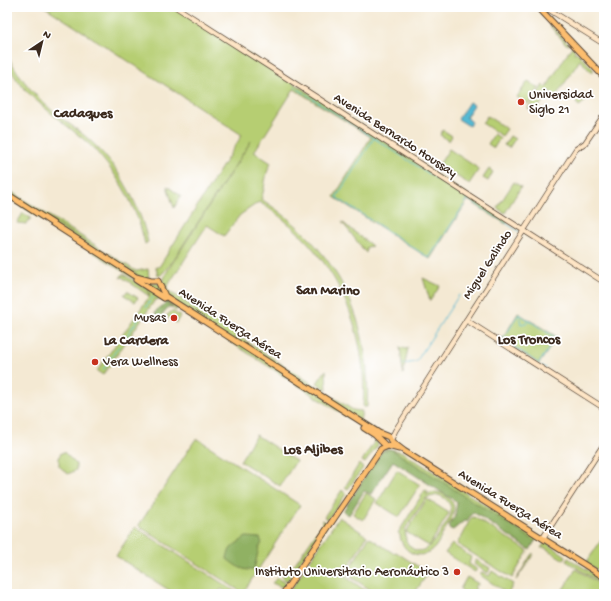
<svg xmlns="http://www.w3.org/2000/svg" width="611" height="601" viewBox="0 0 611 601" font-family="'Gochi Hand',sans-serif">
<rect width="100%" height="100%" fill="#fff"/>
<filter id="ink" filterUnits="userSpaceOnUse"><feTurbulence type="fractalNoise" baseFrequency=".025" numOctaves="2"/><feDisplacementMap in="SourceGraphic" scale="8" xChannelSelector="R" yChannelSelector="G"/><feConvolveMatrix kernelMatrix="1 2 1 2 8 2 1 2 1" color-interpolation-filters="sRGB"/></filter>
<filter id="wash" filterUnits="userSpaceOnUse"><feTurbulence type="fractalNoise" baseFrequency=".012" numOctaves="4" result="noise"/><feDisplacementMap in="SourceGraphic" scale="16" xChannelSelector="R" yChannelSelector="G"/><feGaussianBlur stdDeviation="0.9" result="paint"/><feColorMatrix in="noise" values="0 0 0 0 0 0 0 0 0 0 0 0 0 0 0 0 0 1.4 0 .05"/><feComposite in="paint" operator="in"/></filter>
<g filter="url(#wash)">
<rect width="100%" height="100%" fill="#f4e9d3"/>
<path fill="#b6ce72" stroke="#787c48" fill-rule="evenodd" d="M45 7H176L508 221 506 224 468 200 430 259 334 197 371 137 294 89 254 152 271 163C264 175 266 187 261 199 335 246 373 319 367 407H363C369 323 331 247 259 202L240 215 224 236 207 225 167 287V290L353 410 362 411 360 421 384 436 381 439 169 302 163 300 177 308 176 311 160 299 155 300 103 375 97 371 149 297 150 291 138 281 7 197V194L145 280 161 285 168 270 251 141 170 265 161 275 158 276 156 267H159L242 135Z
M549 25H551L569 44 567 45Z
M572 46 575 50 574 53 577 52 593 69V72H591L580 60 556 96 549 91 535 113 528 108 543 85 546 88Z
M7 55C20 79 38 100 60 117 72 126 84 134 95 145 122 172 140 206 148 242L145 244C137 207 119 176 94 149 72 126 7 88 7 55Z
M528 81 539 88 528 104 517 97Z
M581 93 587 100 579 106 576 103Z
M487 116 507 129 502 136 482 123Z
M443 130 452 136 449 141 440 135Z
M494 134 500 138 494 148 488 144Z
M510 136 515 139 509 148 504 145Z
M449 149 479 169 469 184 439 165Z
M489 169 493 172 488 181 483 178Z
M514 182 521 187 505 213 497 208Z
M167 186 181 196 174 208Z
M7 189 136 271 148 269 149 278 144 279 7 193Z
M23 213 31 218 26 224 17 223Z
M342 222 372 246 367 247 366 253Z
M123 274 148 290 149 296 122 277 120 278Z
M423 278 440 286 430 301Z
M127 291 138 298 135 302 124 295Z
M172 311 180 316 176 323 166 316Z
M518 313 557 337 539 364 502 340Z
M400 347 406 349 408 348 403 374Z
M326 370 327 390 317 383Z
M256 435 296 461 280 486 240 461Z
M198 439 300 505 243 593 140 527 139 525 195 440Z
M376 439 378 445 365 463 362 461Z
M386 448 402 452 537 538 535 542 382 451Z
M64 452 76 464V470L68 474 59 466V458L61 453Z
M359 464 363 468 348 489 345 487Z
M397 470 420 485 399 517 377 503Z
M342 490 346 494 328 519 324 517Z
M425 490 428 492 426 495C433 491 440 491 446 496 462 507 450 521 443 533 440 539 437 547 431 551 417 561 401 550 400 535L398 533ZM438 495C445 497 451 503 451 511 451 517 446 523 443 528 435 541 420 564 406 541L405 529 426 498Z
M366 493 376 499 363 520 353 514Z
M427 499 449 513 429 546 406 532Z
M339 517 367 536 343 575 369 593 368 594H288Z
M474 517 528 551 512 578 457 544 471 518Z
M322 520 326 522V524L287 581 281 577 289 572 323 523Z
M135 527 239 594H230L221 589 217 594H175L116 556Z
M604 536V574L586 563Z
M369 537 393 553 396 552 428 573 414 594H377L346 574Z
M547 543 566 556 564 560 545 548H541L544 544Z
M452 544 471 557 469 564 477 569 475 572 445 553Z
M533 553V555L516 580 531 555Z
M568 558 604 580V585L566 561Z
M476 560 490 568 488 573 474 564Z
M576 569 604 587 601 594H560Z
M492 571 513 584 508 594 480 575 482 572 489 576Z
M467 577 479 584 475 586V590L473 594H467L460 589Z
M277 578 286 584 284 588 272 583Z"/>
<path fill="#90b164" stroke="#666e41" d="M166 303 173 307H168L159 319 155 313 159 307 161 308Z
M391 449 535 541 530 550 473 512 467 521H464L453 530 450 529 449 525 455 517 457 502 393 461 371 494 364 491 349 515 343 511 382 451Z
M246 537 260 538 262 543 259 547 254 570C242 571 236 566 227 559 228 546 237 544 246 537Z"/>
<path fill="#54b9d3" stroke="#487278" d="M469 102 474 105 466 117 472 122 469 126 458 119Z"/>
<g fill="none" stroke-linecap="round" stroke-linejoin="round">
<path stroke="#54b9d3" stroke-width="1" d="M295 87 462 195
M374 138 337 196V198L429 258 468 199
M465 197 520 232
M146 307 153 297
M519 314 556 338 539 363
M519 315 521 324 529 322
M514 321 518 315
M514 322 503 339 521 352
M124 340 141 315
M522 352 539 364
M403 364 416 362 459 295
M542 366 546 368
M103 370 119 346"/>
</g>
</g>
<g filter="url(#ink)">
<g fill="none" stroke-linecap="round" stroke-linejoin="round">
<g stroke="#574739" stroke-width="6">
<path id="secondary" d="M176 7 604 282
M545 7 604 44
M466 320 604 408
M391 440 395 431 576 149 585 143 604 115
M543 538 604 444"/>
</g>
<g stroke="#574739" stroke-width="7">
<path id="primary" d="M538 7 604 77
M7 194 136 277 151 281H158L165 296 379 433 389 437 391 441 404 451 604 577
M136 280 164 298
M364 428 375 435 386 446
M283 594 381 449 388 446 399 449"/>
</g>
<use href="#secondary" stroke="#fee5c5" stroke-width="4.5"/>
<use href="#primary" stroke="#fcbd6e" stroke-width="5"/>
</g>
</g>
<g fill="#c8321e" stroke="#fff" stroke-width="1.5">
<circle cx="521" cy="102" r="4"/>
<circle cx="174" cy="318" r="4"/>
<circle cx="95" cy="362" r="4"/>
<circle cx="457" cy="572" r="4"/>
</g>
<g text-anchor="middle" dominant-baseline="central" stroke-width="3.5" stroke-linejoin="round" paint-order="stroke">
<g font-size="13" fill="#3b2a1e" stroke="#fff" text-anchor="start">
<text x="529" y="95">Universidad<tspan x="529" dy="15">Siglo 21</tspan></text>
<text x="166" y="318" text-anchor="end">Musas</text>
<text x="103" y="362">Vera Wellness</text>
<text x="449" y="572" text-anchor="end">Instituto Universitario Aeronáutico 3</text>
</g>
<g font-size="13" fill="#3b2a1e" stroke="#fff">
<text transform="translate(395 136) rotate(33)">Avenida Bernardo Houssay</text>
<text transform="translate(488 265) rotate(-57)">Miguel Galindo</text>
<text transform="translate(230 324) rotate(33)">Avenida Fuerza Aérea</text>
<text transform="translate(510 505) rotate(32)">Avenida Fuerza Aérea</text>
</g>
<g font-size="14" font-weight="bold" fill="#3b2a1e" stroke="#fff">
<text x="83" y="114">Cadaques</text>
<text x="328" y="291">San Marino</text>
<text x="529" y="340">Los Troncos</text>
<text x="136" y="341">La Cardera</text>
<text x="313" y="450">Los Aljibes</text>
</g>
</g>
<rect width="611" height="601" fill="none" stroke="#fff" stroke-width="24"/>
<g transform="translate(42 42) rotate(35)" stroke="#ffffff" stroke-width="3" paint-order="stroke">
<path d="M0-3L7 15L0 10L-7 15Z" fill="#3b2a1e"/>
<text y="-6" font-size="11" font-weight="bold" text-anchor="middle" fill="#3b2a1e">N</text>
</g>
</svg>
